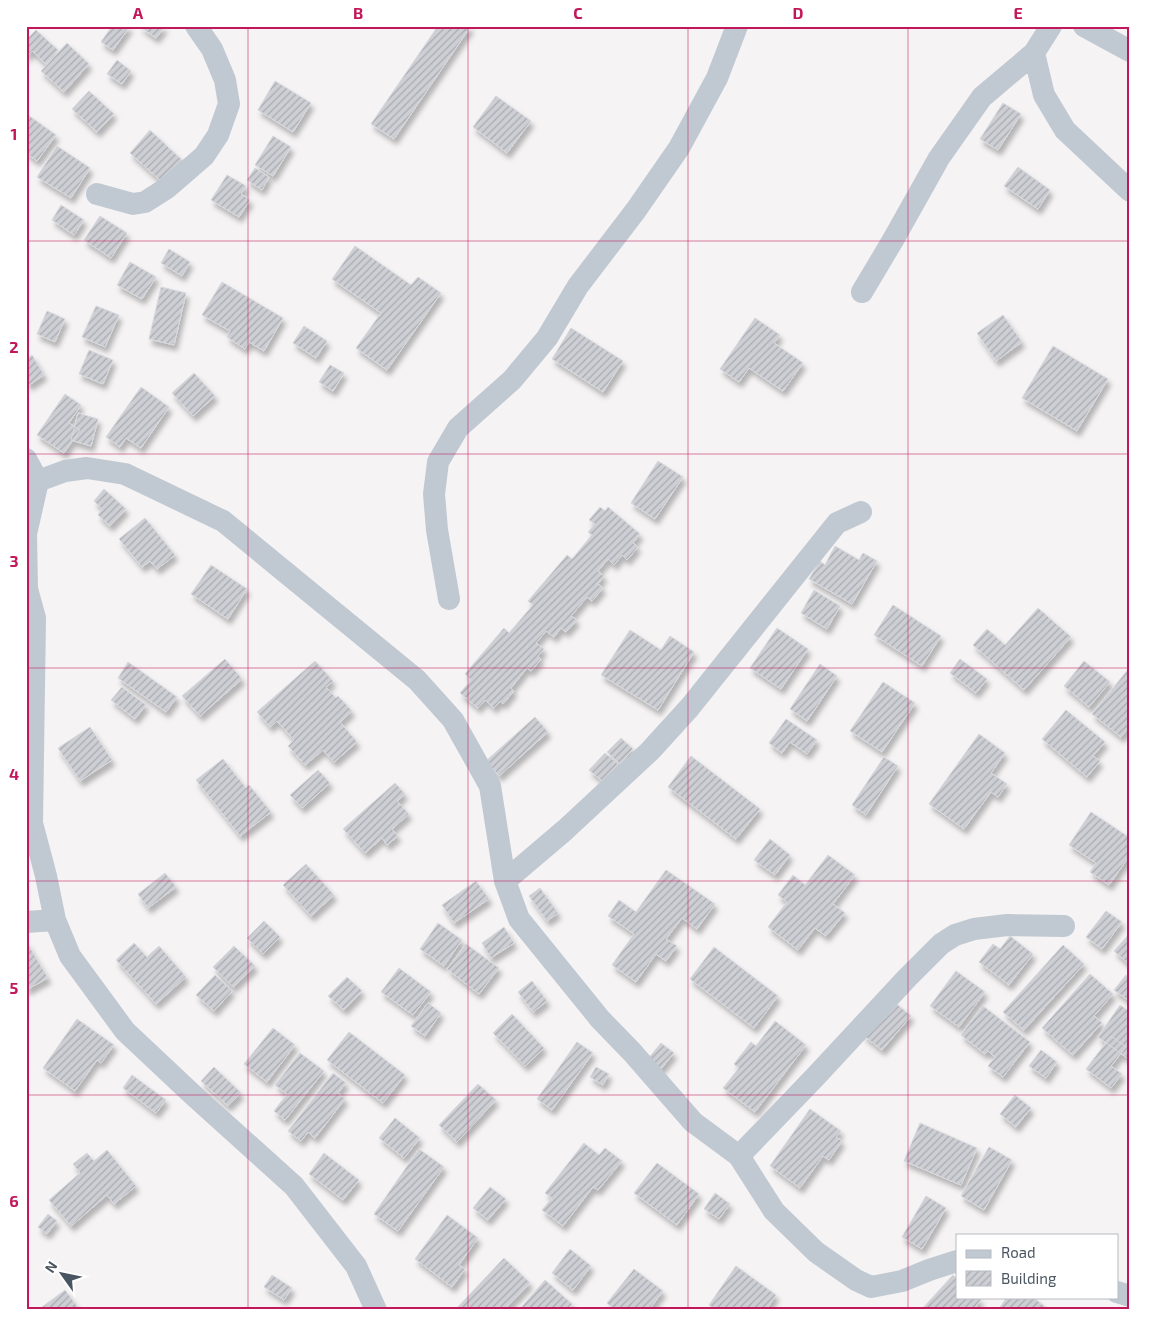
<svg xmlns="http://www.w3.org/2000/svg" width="1156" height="1336" viewBox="0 0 1156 1336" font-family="'Exo 2',sans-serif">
<defs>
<pattern id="building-hatch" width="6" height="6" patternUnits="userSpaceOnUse" patternTransform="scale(1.25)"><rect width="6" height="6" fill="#cdcfd5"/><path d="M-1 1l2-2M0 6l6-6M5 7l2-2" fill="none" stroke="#a8abb0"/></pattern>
<filter id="shadow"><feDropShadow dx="3" dy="5.5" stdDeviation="2.5" flood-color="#0004"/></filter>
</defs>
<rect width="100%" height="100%" fill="#f5f3f3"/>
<path fill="url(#building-hatch)" stroke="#d7d9de" filter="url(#shadow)" d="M112 26H130L113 50 101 42Z
M139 26H165L156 38Z
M438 26H471L394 139 371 124Z
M36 30 58 50 46 64 32 51 26 57V40Z
M67 43 89 64 64 92 41 71Z
M117 60 131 71 122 84 107 74Z
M275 81 311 103 293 132 258 110Z
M89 91 114 114 97 132 72 109Z
M496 96 531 121 507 153 473 127Z
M1003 103 1021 114 998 150 980 139Z
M28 115 56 135 37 161 26 153V117Z
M150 130 184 162 164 184 130 153Z
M273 136 291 147 273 176 255 165Z
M57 146 90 168 71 198 37 177Z
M1018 167 1050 190 1038 209 1004 186Z
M255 168 269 177 262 190 247 180Z
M227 175 246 186 241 194 250 200 239 217 211 200Z
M61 205 84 220 74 235 52 220Z
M100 216 127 233 111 258 84 240Z
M355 246 411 285 418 277 441 293 387 370 356 348 381 313 332 279Z
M169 249 190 262 182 276 161 263Z
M130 262 156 277 142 299 117 285Z
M222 282 283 318 264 351 249 342 245 349 227 337 230 331 202 315Z
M161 287 186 293 174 345 149 339Z
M96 306 119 315 105 347 82 337Z
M47 311 65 319 55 342 37 334Z
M1003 315 1022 342 996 361 977 333Z
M755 318 780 335 774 343 803 363 783 391 749 368 739 382 720 369Z
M304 326 327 341 316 358 293 343Z
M571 328 623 361 603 392 552 359Z
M1053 346 1108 379 1077 431 1022 398Z
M89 350 113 360 103 384 79 374Z
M32 355 44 375 29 385 26 381V359Z
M330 365 344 373 333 391 319 382Z
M194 373 215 396 193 416 172 393Z
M141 387 169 407 141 448 126 438 120 447 106 437Z
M65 394 81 405 69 423 80 430 64 453 37 435Z
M78 413 98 419 91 446 71 440Z
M658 461 683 477 655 519 631 503Z
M104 489 126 509 110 526 98 515 102 509 94 501Z
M600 507 605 511 608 507 640 534 633 543 638 547 627 560 622 555 614 565 608 559 598 571 604 576 598 584 603 588 592 601 587 597 571 616 577 620 566 632 561 628 554 637 546 631 536 643 544 649 538 656 541 659 531 671 527 668 511 688 514 691 503 704 500 701 494 708 485 700 478 708 460 693 471 680 465 674 504 628 509 633 533 605 528 601 567 555 572 559 592 535 588 532 595 524 589 520Z
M145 518 175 555 157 569 150 561 142 567 119 539Z
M835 546 859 560 863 553 877 561 852 604 809 579 820 561 825 565Z
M211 565 247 589 228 619 191 594Z
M814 590 840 606 827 629 801 613Z
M893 605 941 636 922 666 874 635Z
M1038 608 1071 637 1024 690 973 645 987 629 1005 645Z
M777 628 808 649 781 689 750 668Z
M630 630 661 650 670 636 694 652 658 710 601 675Z
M225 659 242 679 200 716 182 696Z
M960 659 987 679 976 693 950 673Z
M315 661 333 681 326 687 336 698 338 696 352 711 340 722 357 742 334 762 323 750 305 765 288 746 294 740 277 721 270 727 257 712Z
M1084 661 1110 682 1089 707 1064 686Z
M128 662 177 697 166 712 118 678Z
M820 664 837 676 807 721 790 709Z
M1130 667V726L1121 737 1092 714Z
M883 682 915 703 882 752 850 731Z
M122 687 146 705 135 719 111 700Z
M1066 710 1105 742 1093 756 1100 761 1087 777 1042 739Z
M535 717 548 732 499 776 486 761Z
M786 719 817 740 807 754 790 742 782 753 769 743Z
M90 727 112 760 80 781 58 748Z
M979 734 1005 753 991 773 1007 784 998 797 991 792 964 829 929 804Z
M621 738 633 749 620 764 607 752Z
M605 753 618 764 602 781 589 770Z
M691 756 760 809 736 839 668 787Z
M884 757 898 766 866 815 852 805Z
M223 759 246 788 249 785 271 812 240 836 196 780Z
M318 770 330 783 302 808 290 795Z
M395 783 405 794 397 801 409 814 392 829 398 836 387 845 382 838 365 853 343 829Z
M1091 812 1130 838V855L1109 885 1090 872 1096 863 1069 845Z
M770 839 790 855 775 875 754 860Z
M828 855 855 875 833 904 845 913 826 936 815 928 798 950 768 927 787 902 778 895 793 875 805 885Z
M306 864 334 895 311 916 283 885Z
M666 870 715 904 697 929 682 918 666 939 677 946 666 961 656 954 636 982 612 965 634 934 608 916 619 900 636 912Z
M165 873 176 887 148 908 138 894Z
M476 881 489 899 454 923 442 905Z
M540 888 558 913 547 921 529 896Z
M1106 911 1122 922 1102 949 1086 937Z
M264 921 280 937 263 954 247 938Z
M438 923 462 940 444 966 420 949Z
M504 927 514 943 491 958 482 943Z
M1130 933V965L1114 951Z
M1010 936 1033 954 1009 985 979 962 993 944 1000 949Z
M26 941 48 978 26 990Z
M134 943 147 957 159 946 186 977 156 1004 116 960Z
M466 944 499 968 479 994 447 969Z
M1063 945 1084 964 1024 1030 1003 1012Z
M234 946 255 966 233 987 213 967Z
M714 947 778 996 754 1028 690 979Z
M399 968 431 992 413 1015 381 992Z
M956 971 985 992 959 1027 930 1006Z
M1090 974 1113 994 1094 1016 1102 1023 1073 1055 1042 1028Z
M215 975 232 991 214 1011 196 995Z
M1126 975 1130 978V999L1129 1001 1114 990Z
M347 977 362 991 344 1010 328 996Z
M532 981 547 1001 533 1012 518 992Z
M893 1001 911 1016 882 1050 863 1035Z
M428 1003 441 1013 425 1036 411 1026Z
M1120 1005 1130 1012V1060L1098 1037Z
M983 1006 1030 1042 1003 1077 988 1066 995 1057 988 1051 985 1054 961 1035Z
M512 1014 544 1048 525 1066 493 1033Z
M77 1019 114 1045 101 1063 97 1060 75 1091 43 1068Z
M775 1021 806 1045 755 1112 723 1088 739 1068 734 1064 751 1042 756 1046Z
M273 1028 295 1045 267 1082 244 1064Z
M349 1032 405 1075 383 1103 327 1060Z
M1111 1036 1126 1047 1111 1066 1122 1074 1111 1088 1086 1069Z
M577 1042 593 1053 552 1110 537 1099Z
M661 1043 674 1053 660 1070 647 1060Z
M1041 1050 1057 1062 1046 1078 1029 1066Z
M300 1053 324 1071 285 1120 274 1111 287 1094 275 1085Z
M214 1067 241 1093 228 1106 201 1081Z
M596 1067 609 1074 603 1085 590 1077Z
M333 1073 346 1083 338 1093 345 1099 315 1138 308 1132 301 1141 288 1131Z
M132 1075 166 1100 156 1113 123 1088Z
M478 1084 496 1100 457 1142 439 1125Z
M1015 1095 1031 1108 1016 1127 1000 1114Z
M810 1109 841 1131 836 1137 842 1141 829 1160 823 1156 800 1188 770 1166Z
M395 1118 420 1138 404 1158 379 1138Z
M920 1123 977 1148 961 1185 904 1161Z
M584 1143 599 1155 605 1148 622 1161 598 1190 593 1187 563 1226 542 1210 552 1198 545 1193Z
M989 1147 1012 1160 984 1210 961 1196Z
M419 1149 444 1167 398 1231 374 1214Z
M107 1150 136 1186 114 1204 107 1195 71 1226 49 1200 80 1173 73 1164 87 1153 94 1161Z
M324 1153 359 1180 343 1200 309 1174Z
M657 1163 699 1194 677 1225 634 1193Z
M490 1187 506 1199 488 1220 473 1208Z
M715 1193 730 1204 719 1219 704 1209Z
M926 1196 946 1208 922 1249 902 1237Z
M48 1214 57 1221 47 1234 38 1227Z
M447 1215 478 1238 459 1265 465 1269 452 1287 415 1259Z
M570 1249 591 1266 573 1290 552 1273Z
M504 1258 530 1283 504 1310H455Z
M736 1266 776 1295 766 1310H716L709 1305Z
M634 1269 663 1291 649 1310H615L607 1303Z
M272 1275 292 1288 284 1300 264 1287Z
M953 1275 957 1279V1297H978L981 1300 973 1310H921Z
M545 1280 572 1304 567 1310H519Z
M65 1290 80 1310H38Z
M1007 1297H1033L1049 1310H998Z"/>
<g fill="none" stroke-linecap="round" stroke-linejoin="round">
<path stroke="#c0c9d2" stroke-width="22" d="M1051 26 1034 53 1044 95 1065 130 1130 191
M1084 26 1130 51
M97 194 133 204 145 202 167 188 204 156 218 135 229 104 225 80 212 49 196 26
M862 292 893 240 939 158 982 97 1034 53
M26 459 38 481 26 534 27 589 35 618 32 823 46 876 55 920 70 956 125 1031 192 1094 294 1186 356 1266 376 1310
M38 481 65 471 87 468 125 474 223 521 417 680 453 720 490 786 505 881 519 919 600 1019 632 1052 693 1122 739 1156 774 1211 816 1252 856 1280 871 1287 902 1281 929 1270 957 1261
M449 599 437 530 434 494 438 462 458 428 512 380 547 338 578 286 636 210 679 148 717 78 737 26
M505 881 565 830 650 751 690 707 837 523 861 512
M26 922 55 920
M739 1156 816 1076 907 978 941 944 955 935 974 929 1007 925 1064 926
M1117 1292 1130 1296"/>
</g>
<path fill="none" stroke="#c2185b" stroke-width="1" stroke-opacity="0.55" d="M248 26V1310M468 26V1310M688 26V1310M908 26V1310M26 241H1130M26 454H1130M26 668H1130M26 881H1130M26 1095H1130"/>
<rect width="1156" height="1336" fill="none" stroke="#ffffff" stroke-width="55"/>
<rect x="956" y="1234" width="162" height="65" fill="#ffffff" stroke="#b6bbc0"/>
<rect x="966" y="1250" width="25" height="8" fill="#c0c9d2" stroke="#b6bbc0"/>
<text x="1001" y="1258" font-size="15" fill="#495561">Road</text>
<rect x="966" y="1271" width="25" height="15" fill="url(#building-hatch)" stroke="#b6bbc0"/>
<text x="1001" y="1284" font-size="15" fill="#495561">Building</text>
<g transform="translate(62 1274) rotate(303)" stroke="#ffffff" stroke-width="4" paint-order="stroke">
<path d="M0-4L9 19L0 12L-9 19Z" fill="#495561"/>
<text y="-8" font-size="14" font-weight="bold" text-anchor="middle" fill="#495561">N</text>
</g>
<rect x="28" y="28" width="1100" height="1280" fill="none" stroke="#c2185b" stroke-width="2"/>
<g font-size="16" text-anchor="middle" font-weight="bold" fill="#c2185b">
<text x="138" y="19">A</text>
<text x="358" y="19">B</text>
<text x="578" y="19">C</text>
<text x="798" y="19">D</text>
<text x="1018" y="19">E</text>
<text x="14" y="140">1</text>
<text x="14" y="353">2</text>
<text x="14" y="567">3</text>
<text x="14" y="780">4</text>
<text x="14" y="994">5</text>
<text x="14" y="1207">6</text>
</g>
</svg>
